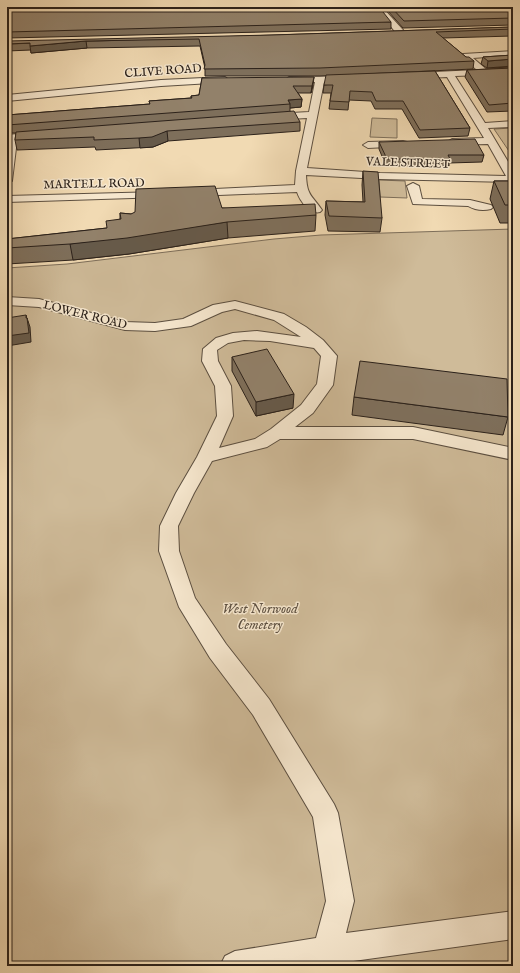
<svg xmlns="http://www.w3.org/2000/svg" width="520" height="973" viewBox="0 0 520 973" font-family="'IM FELL English',serif">
<rect width="100%" height="100%" fill="#f1dab3"/>
<filter id="stains"><feTurbulence type="fractalNoise" baseFrequency=".005" numOctaves="4"/><feColorMatrix values="0 0 0 0 .2 0 0 0 0 .09 0 0 0 0 .02 0 0 0 .5 -.17"/></filter>
<radialGradient id="worn" r=".72"><stop offset=".6" stop-color="#630" stop-opacity="0"/><stop offset="1" stop-color="#630" stop-opacity=".3"/></radialGradient>
<path fill="#cfbb99" stroke="#7d6e5a" d="M372 118 397 119V138L370 137Z
M513 128V157L494 129Z
M379 180 405 181 407 198 380 197Z
M513 229V966H7V268L67 264 274 239 321 235Z"/>
<g fill="none" stroke-linecap="round" stroke-linejoin="round">
<g stroke="#5c4f40" stroke-width="2">
<path id="minor" d="M375 7H382L403 30V34H397Z
M513 51V55L473 58 487 70 513 68V74L455 76 485 123 513 121V127L488 128 513 170V182L380 179 306 175C307 196 311 194 322 210L320 212C310 215 300 201 297 192L194 196 188 193 194 190 295 185 296 171 307 118 273 120 268 117 273 114 309 112 315 82H286L285 80 289 77 349 76 353 79 349 82H324L307 168 380 173 506 176 488 144 452 145 447 142 452 139 484 138 447 77 413 79 409 76 413 73 477 70 463 58V54Z
M225 77 229 80 228 82 161 86 7 101V95L161 80Z
M40 132 45 135 44 137 17 140 12 181 7 184V135Z
M403 141 407 142 408 144 407 146 368 148 363 145 368 142Z
M413 183 419 186 422 199 470 200 491 205 493 207 491 209C483 211 475 210 468 206L413 204 407 186Z
M160 192 164 193 166 195 164 197 7 202V196Z
M7 297 39 299 125 322 155 323 183 319 213 305 235 301 284 314 306 327 323 340 337 356 333 385 313 413 295 427H413L513 448V460L413 439H280L267 447 212 461 194 493 178 526 179 551 195 598 226 644 269 699 334 804 338 813 354 901 346 933 513 911V939L317 966H220L225 956 235 951 316 938 326 901 313 817 253 715 210 658 179 607 159 551 160 526 176 493 197 457 217 416 215 386 202 361 203 349 216 338 233 333 257 331 301 337 274 320 235 309 222 312 191 326 155 331 125 330 39 307 7 305ZM244 340 270 341 314 348 321 356 317 384 301 405 271 429 255 439 219 448 233 416 231 386 218 361 217 350 228 343Z"/>
</g>
<use href="#minor" fill="#f6e7ce" fill-rule="evenodd"/>
</g>
<path fill="#7e6f5b" stroke="#2b211a" d="M387 7H513V25L403 28 387 10Z
M7 8 391 22V29L7 38Z
M513 27V36L443 38 466 57 474 61 473 69 320 76H205V68L200 46 87 48 31 53V50L7 51V44Z
M513 55V67L487 68 481 64 483 57Z
M513 68V111L487 112 465 77 467 70Z
M435 71 470 128 468 136 419 138 402 109H375L371 101 349 100 348 110 329 109 331 93H323L324 85Z
M202 78 313 85 311 93H298L302 99 301 107 290 108V111L300 122V131L168 141 153 147 96 150 95 147 17 150 15 140 16 133H7V115L150 104 149 101 191 98V96L199 95Z
M379 142 484 155 482 162 449 163V166H386L379 149Z
M363 171 382 218 380 232 328 231 325 215 326 201 363 202 362 185Z
M494 181H513V223H500L490 199Z
M222 208 316 215 315 231 228 238 129 254 73 260 7 264V239L107 228 120 219V213L131 214Z
M232 357 293 408 256 416 232 371Z
M354 397 508 417 503 435 352 415Z"/>
<path fill="#665a4a" stroke="#2b211a" d="M86 41 87 48 31 53 30 46Z
M513 59V66L487 68 488 61Z
M314 77 313 85 311 93 312 86Z
M302 99 301 107 290 108V104L288 100Z
M167 131 168 141 153 147 140 148 139 138Z
M227 222 228 238 129 254 73 260 70 244Z
M26 315 28 323 27 318 30 327 31 342 7 346V336L26 318Z
M294 394 293 408 256 416V402Z"/>
<path fill="#92816a" stroke="#2b211a" d="M16 7H379L391 22 7 32V8Z
M391 7H513V18L404 21Z
M513 27V29L436 32 466 57H469L474 61 320 68 204 69 205 65 199 39 86 41 30 46V43L7 44V41L272 35Z
M513 55V59L488 61 483 57Z
M513 68V103L489 105 467 70Z
M435 71 470 128 420 130 403 101H376L372 92 350 91 349 102 330 101 333 85H324L326 75Z
M314 77 312 86H293L302 99 288 100 290 104 7 125V115L150 104 149 101 192 98 191 96 199 95 202 78Z
M294 111 300 122 167 131 152 137 139 138 94 140V137L15 140 16 132Z
M475 139 484 155H448L450 159H387L379 142Z
M363 171 378 172 382 218 329 216 326 201 365 202Z
M494 181H513V205H505Z
M215 186 222 208 315 204 316 215 227 222 127 238 70 244 7 248V239L107 228 106 221 121 219 120 213 131 214 135 212 136 189Z
M26 315V318H27L29 333 7 336V318Z
M267 349 294 394 256 402 232 357Z
M360 361 507 379 508 417 354 397Z"/>
<g text-anchor="middle" dominant-baseline="central" stroke-width="3" stroke-linejoin="round" paint-order="stroke">
<g font-size="12" fill="#2b211a" stroke="#f6e7ce">
<text transform="translate(163 71) rotate(-4)">CLIVE ROAD</text>
<text transform="translate(408 163) rotate(2)">VALE STREET</text>
<text transform="translate(94 184) rotate(-1)">MARTELL ROAD</text>
<text transform="translate(85 315) rotate(14)">LOWER ROAD</text>
</g>
<g font-size="14" font-style="italic" fill="#5c4f40" stroke="#f6e7ce">
<text x="260" y="609">West Norwood<tspan x="260" dy="16">Cemetery</tspan></text>
</g>
</g>
<rect width="520" height="973" fill="none" stroke="#f1dab3" stroke-width="24"/>
<rect x="8" y="8" width="504" height="957" fill="none" stroke="#2b211a" stroke-width="2"/>
<rect x="12" y="12" width="496" height="949" fill="none" stroke="#2b211a"/>
<rect width="100%" height="100%" filter="url(#stains)"/>
<rect width="100%" height="100%" fill="url(#worn)"/>
</svg>
